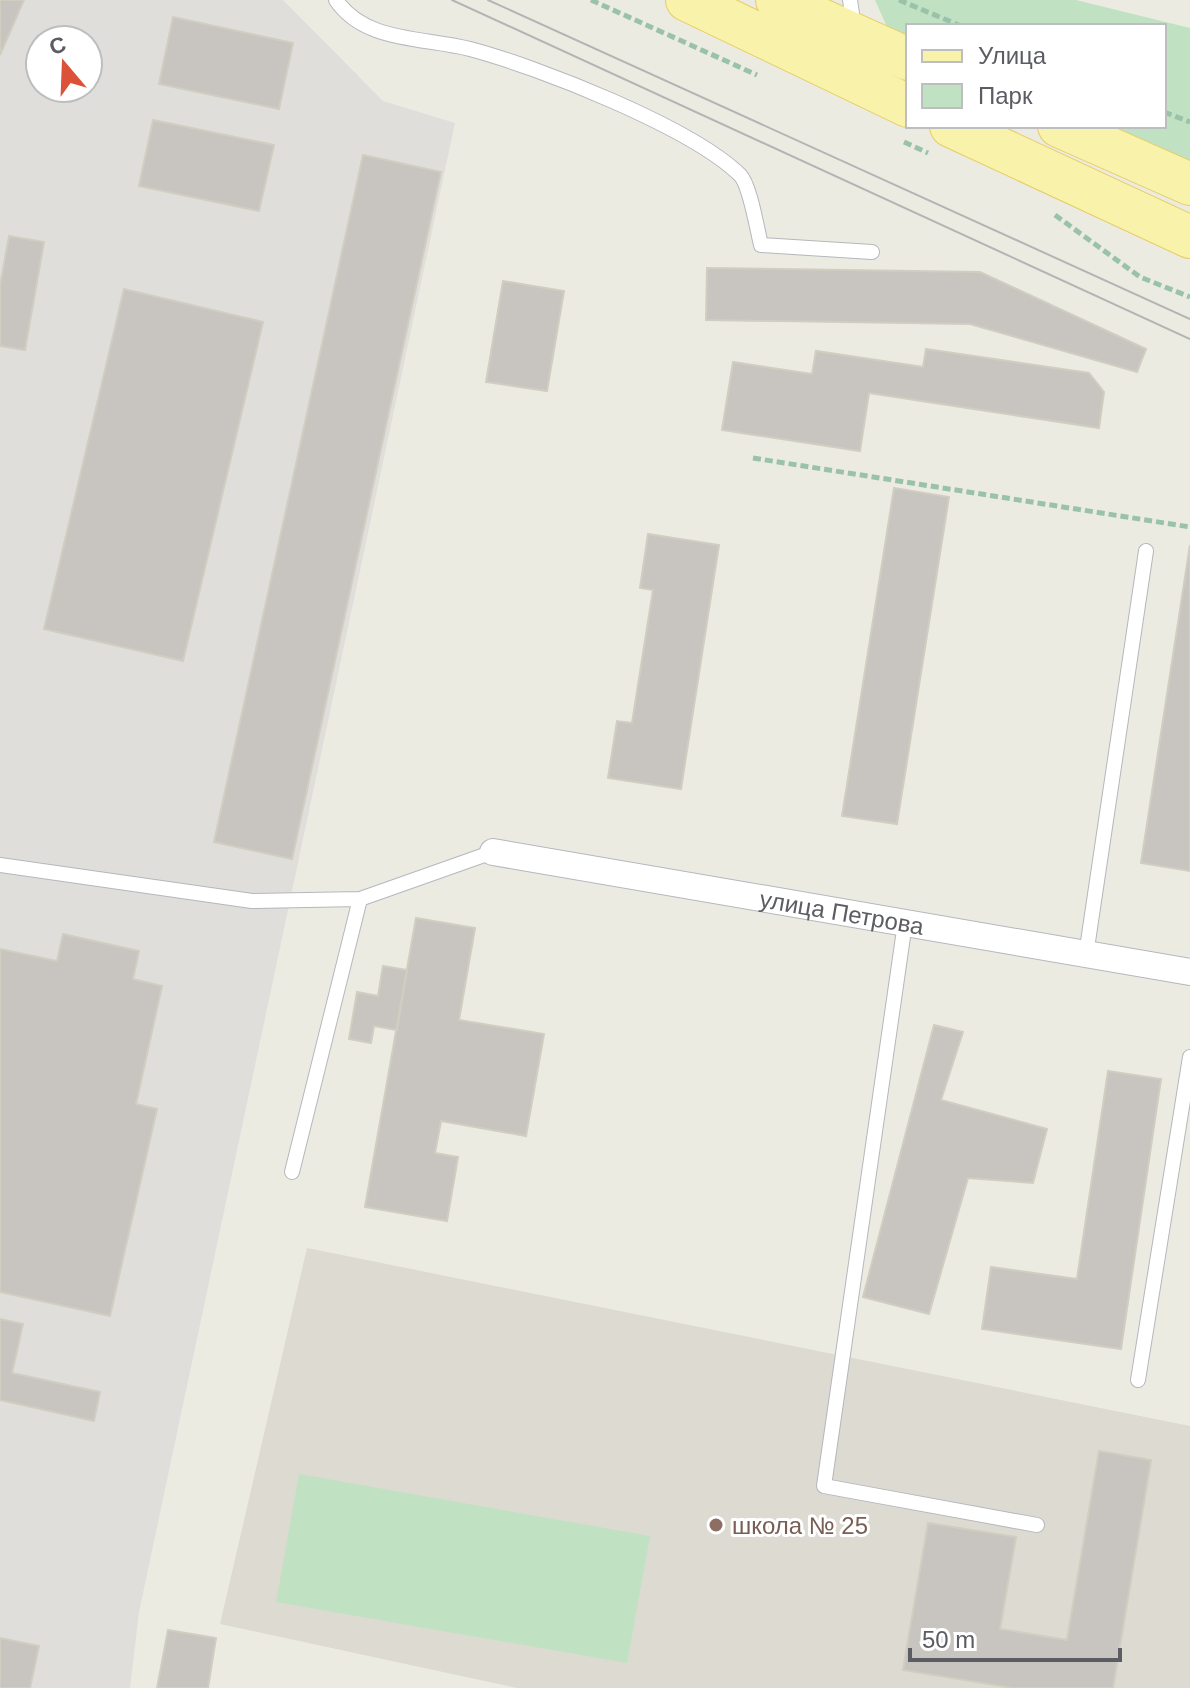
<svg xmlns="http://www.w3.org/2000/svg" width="1190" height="1688" viewBox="0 0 1190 1688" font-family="Arial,sans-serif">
<rect width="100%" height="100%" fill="#ecebe2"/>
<path fill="#e0deda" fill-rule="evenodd" d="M0 0H283L383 101 455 123 139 1612 130 1688H0ZM40 40H88V88H40Z"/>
<path fill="#dcdad1" d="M307 1248 1190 1426V1688H517L220 1624Z"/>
<path fill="#c0e2c3" d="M875 0H1076L1190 28V171L1093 126H1164V26H908V50L890 34Z
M299 1474 650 1536 627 1663 276 1602Z"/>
<path fill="#c8c5c0" stroke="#d0cdc1" stroke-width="2" d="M0 0H24L0 55Z
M173 17 293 43 279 109 159 84Z
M153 120 274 145 259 211 139 186Z
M363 155 441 172 292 859 214 842Z
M9 236 44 242 25 350 0 346V286Z
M707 268 980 272 1146 349 1137 372 970 324 706 320Z
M503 281 564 291 547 391 486 382Z
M124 289 263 322 183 661 44 629Z
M926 349 1089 373 1104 392 1099 428 869 393 860 451 722 430 733 362 812 374 816 351 923 367Z
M894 488 949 497 897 824 842 816Z
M648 534 719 545 681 789 608 778 617 721 632 723 653 590 640 588Z
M1190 545V871L1141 863Z
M416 918 475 928 459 1020 544 1034 526 1136 441 1121 435 1153 458 1157 447 1221 365 1207Z
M63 934 139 951 133 979 162 986 136 1104 157 1109 110 1316 0 1292V949L57 961Z
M383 966 407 970 397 1030 374 1026 371 1043 349 1039 357 992 378 996Z
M934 1025 963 1032 941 1100 1047 1129 1033 1183 968 1178 929 1314 863 1297Z
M1108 1071 1161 1079 1121 1349 982 1329 991 1267 1077 1279Z
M0 1319 23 1324 12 1373 100 1392 94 1421 0 1400Z
M1099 1451 1151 1460 1113 1688H1013L903 1670 928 1523 1016 1537 1000 1629 1067 1640Z
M168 1630 216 1638 208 1688H157Z
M0 1638 39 1646 30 1688H0Z"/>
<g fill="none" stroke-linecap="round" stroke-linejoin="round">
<g stroke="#b5b7bc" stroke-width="16">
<path id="service" d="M336 0C365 43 425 37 470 49 538 67 691 127 740 175 750 185 757 229 761 245L872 252
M850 0 854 27
M0 865 252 901 360 899 493 852
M905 923 824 1486 1037 1525
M1086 955 1146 551
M292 1172 360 899
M1138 1380 1190 1057"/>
</g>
<g stroke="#b5b7bc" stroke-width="28">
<g id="minor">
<path id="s1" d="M493 852 1190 972"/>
</g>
</g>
<g stroke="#e7cc61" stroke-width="44">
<path id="primary" d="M687 0 908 106
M777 0 908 59
M951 126 1190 237
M1059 126 1190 184"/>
</g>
<path stroke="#9ac2a9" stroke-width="5" stroke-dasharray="8 4" stroke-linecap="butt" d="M591 0 757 75
M899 0 961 26
M1164 112 1190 122
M904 142 928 153
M1055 215 1140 277 1190 297
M753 458 1190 527"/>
<use href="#service" stroke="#fff" stroke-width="14"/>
<use href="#minor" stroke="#fff" stroke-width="26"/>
<use href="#primary" stroke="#f9f2ab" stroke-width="42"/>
<path stroke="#b3b4b4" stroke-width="2" d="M452 0 1190 339
M488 0 1190 319"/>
</g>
<circle fill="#8d6e63" stroke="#fff" stroke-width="3" cx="716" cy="1525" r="8"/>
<g text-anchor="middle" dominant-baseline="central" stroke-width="6" stroke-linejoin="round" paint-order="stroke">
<g font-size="24" fill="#5b5d62" stroke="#fff">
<text stroke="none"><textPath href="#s1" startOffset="354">улица Петрова</textPath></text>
</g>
<g font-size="24" fill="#785e54" stroke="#fff" text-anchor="start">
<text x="732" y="1525">школа № 25</text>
</g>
</g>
<rect x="906" y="24" width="260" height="104" fill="#ffffff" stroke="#bdbec0" stroke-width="2"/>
<rect x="922" y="50" width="40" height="12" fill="#f9f2ab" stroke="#bdbec0" stroke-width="2"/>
<text x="978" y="64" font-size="24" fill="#5b5d62">Улица</text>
<rect x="922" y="84" width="40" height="24" fill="#c0e2c3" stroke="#bdbec0" stroke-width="2"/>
<text x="978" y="104" font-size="24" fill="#5b5d62">Парк</text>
<g transform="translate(64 64) rotate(341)"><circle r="38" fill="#ffffff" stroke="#bdbec0" stroke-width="2"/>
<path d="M0-6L14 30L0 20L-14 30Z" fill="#dc5238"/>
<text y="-12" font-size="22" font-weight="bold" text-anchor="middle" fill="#5b5d62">С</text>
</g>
<path d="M910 1648v12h210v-12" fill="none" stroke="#5b5d62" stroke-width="4"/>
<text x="922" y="1648" font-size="24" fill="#5b5d62" stroke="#ffffff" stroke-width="6" paint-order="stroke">50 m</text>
</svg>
